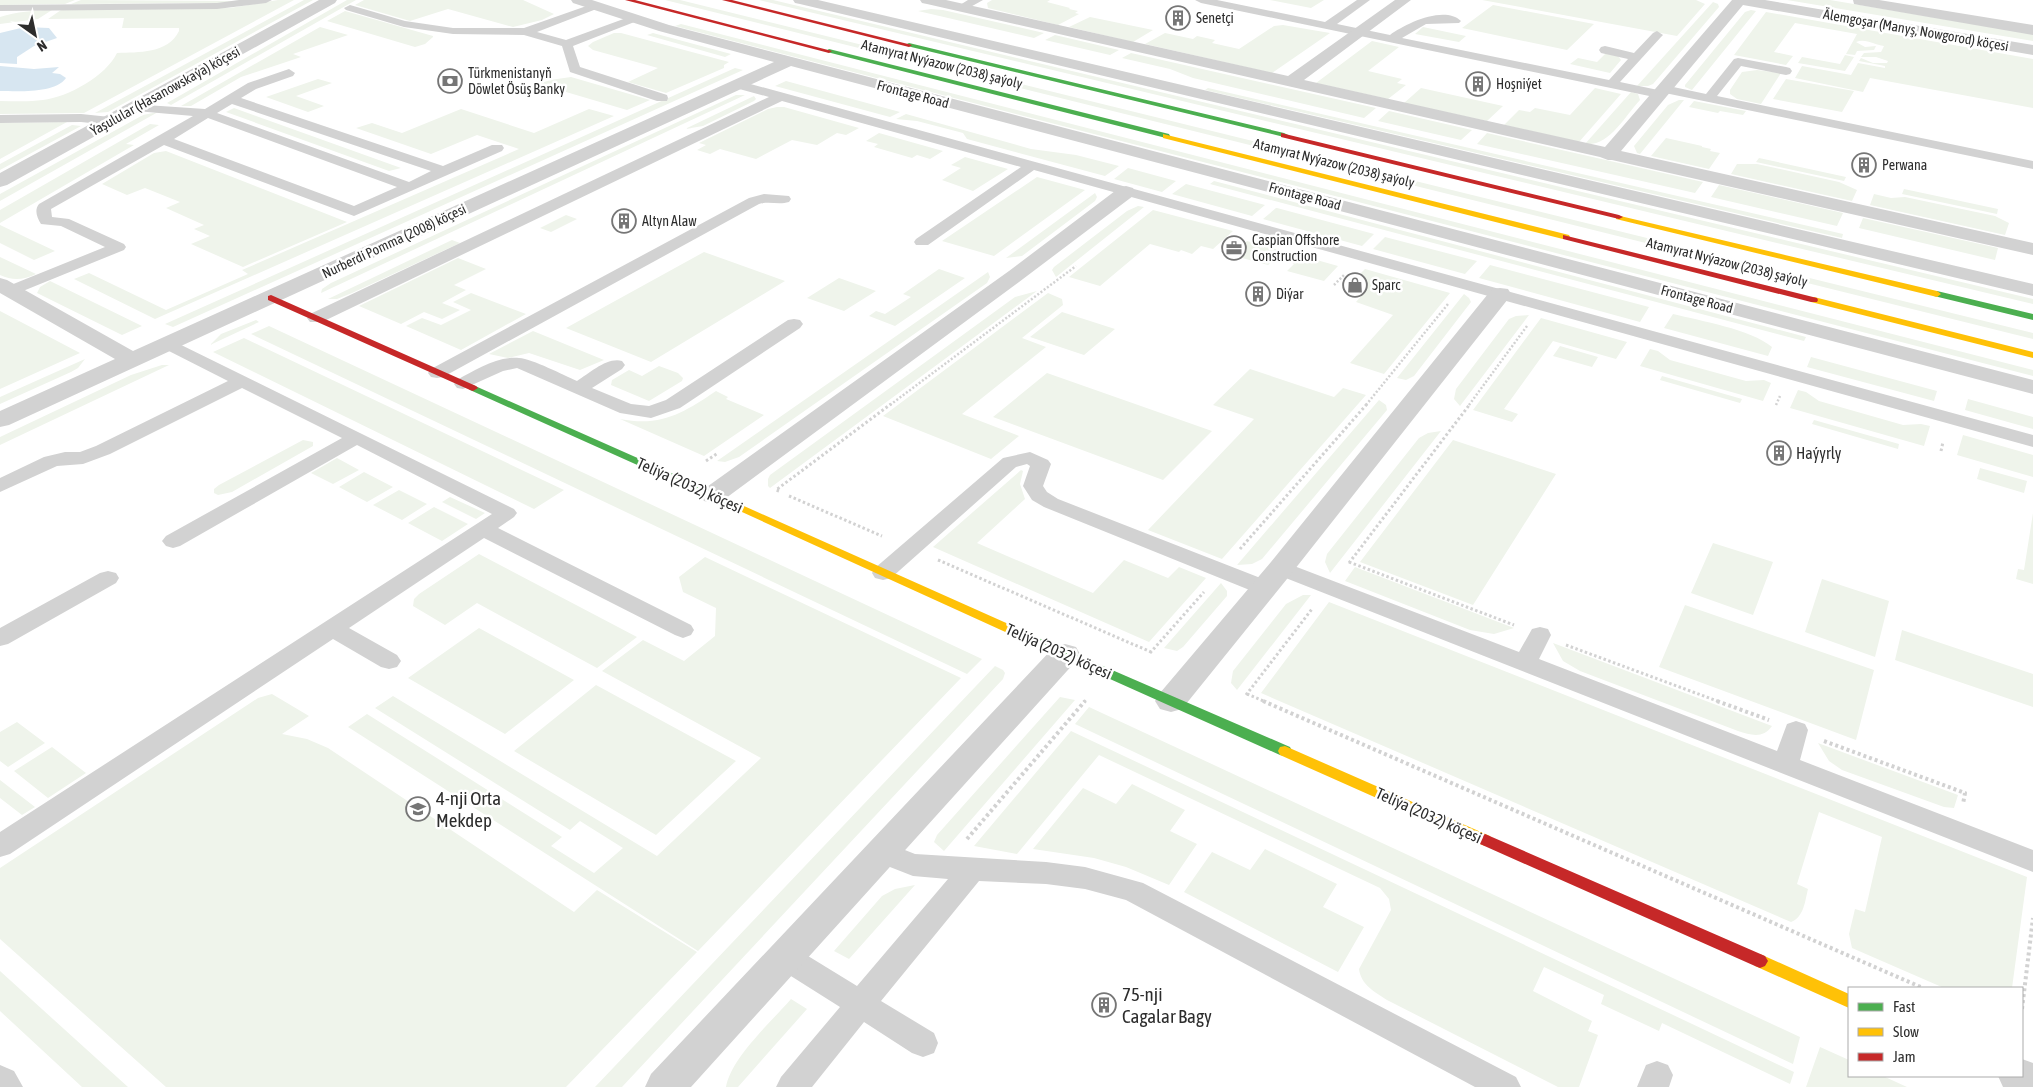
<svg xmlns="http://www.w3.org/2000/svg" width="2033" height="1087" viewBox="0 0 2033 1087" font-family="'Asap Condensed',sans-serif">
<rect width="100%" height="100%" fill="#fff"/>
<path fill="#eff4eb" d="M0 0H75L65 4 0 5Z
M81 0 233 1 252 0 222 3 71 4Z
M278 0H294L84 113 0 114V101C14 101 29 102 43 100 68 97 106 76 117 53 138 52 168 54 179 31V28H122L124 18 48 19 61 10 230 8Z
M304 0H313L108 112 95 113Z
M347 0H356L171 105 167 103Z
M364 0H523L554 14 542 20 513 27 448 9 410 21 355 5Z
M665 0H680L2033 333V339Z
M759 0H773L2033 299V304Z
M992 0H1050L1047 2 1070 8 1069 9 1078 11 1075 13 1079 14 1058 25 988 8 987 3Z
M1270 0H1324L1311 8Z
M1482 0H1696L1705 4 1677 36Z
M1787 0H1830L2033 34V41Z
M1713 2 1718 4 1719 7 1653 84 1648 86H1637Z
M1493 5 1594 24 1567 50 1462 28Z
M931 9 943 10 1044 33 1034 38 918 11Z
M52 10 38 19 0 24V17C16 12 35 10 52 10Z
M1751 10 1756 11 1692 90 1685 87V85L1745 12Z
M345 11 433 36V37L425 44 415 47 327 21Z
M1766 12 2033 59V108L1870 78 1863 92 1795 78 1802 66 1851 75 1858 63 1885 68V66L1859 61 1861 58 1873 63H1887L1888 61 1876 57H1861L1864 53 1881 52 1884 46C1874 45 1866 38 1856 42L1865 47 1876 46 1874 50 1857 51 1855 55 1846 54 1857 34 1795 23 1774 52 1793 56 1786 65 1734 55Z
M1090 17 1153 30 1133 42 1069 27Z
M681 24 2033 370V376L675 26Z
M1283 25 1330 33 1272 73 1145 44 1165 33 1193 39 1197 36 1215 40 1212 43 1239 49 1274 26Z
M320 27 348 35 293 54 301 57 241 77 191 106H181Z
M1423 27 1466 36 1459 42 1415 34Z
M614 33H621L729 62 724 65V68L666 93 628 82 658 68 593 50 588 46 593 42Z
M653 33 731 54 725 57 647 35Z
M1055 35 1119 50 1110 55 1045 40Z
M1372 41 1399 47 1368 71 1402 79 1397 83 1406 85 1388 99 1316 83Z
M1131 53 1376 108 1364 118 1193 78 1170 69 1122 58Z
M1606 53 1618 56 1621 60 1610 73 1570 64 1578 58 1597 62Z
M1845 55 1854 57 1845 71 1798 63 1802 57 1840 64Z
M735 68 743 70 173 327 165 324Z
M1757 70 1781 73 1761 104 1737 99 1730 94V90L1742 72Z
M571 77 650 100 627 110 539 84 550 80Z
M318 79 332 83 296 96 324 106 308 112 266 97Z
M1786 79 1854 91 1842 112 1773 99Z
M786 81 900 112 890 117 775 86Z
M1208 88 1843 234 1842 238 1205 90Z
M1421 88 1503 106 1487 121 1404 103Z
M1595 88 1621 94 1579 142 1504 125 1519 110 1530 112 1535 108 1570 115Z
M1631 92 1638 94 1640 100C1625 116 1609 147 1585 144Z
M736 95H745L321 293 322 289 331 283Z
M754 96 756 99 754 101 703 126 685 129Z
M1679 100H1684L1640 154 1637 153 1634 146 1668 105Z
M1694 101 1746 111 1743 115 1720 111 1718 113 1689 107Z
M777 107H784L859 128 846 135 837 133 817 145 792 140 756 159 720 149 710 154 697 150 706 145 699 143 768 109Z
M234 108 401 168 389 171 226 112Z
M461 109 534 133 589 109 614 116 155 319 74 279 89 273 166 310 248 274 242 270 519 149 477 135 431 154 356 128 372 123 402 133Z
M1389 111 1472 130 1461 140 1378 121Z
M158 112 0 201V194L143 115Z
M906 114 1031 149 1076 155 1119 166 1105 176 967 139 963 133 917 121 896 119Z
M67 122 0 159V123Z
M150 124 159 125 126 144 134 145 0 223V210Z
M72 125 81 126 0 170V164Z
M879 133 943 151 930 159 917 155 912 158 874 147 878 144 866 141Z
M1487 133 1703 182 1695 193 1477 144Z
M1666 138 1702 146V147L1711 149 1710 151 1720 153 1709 169 1651 156Z
M166 151 347 222 243 267 191 244 210 236 194 229 204 225 166 208 180 202 145 188 127 195 102 184 154 153Z
M965 157 1008 169 973 191 942 180 961 168 951 165Z
M1759 158 1846 177 1844 181 1756 162Z
M1737 164H1757L1839 182 1857 190 1852 201 1731 174Z
M1128 168 1176 181 1162 192 1114 179Z
M1037 177 1085 190 994 256 942 241Z
M1214 181 1806 337 1804 341 1210 184Z
M1186 184 1265 205 1252 216 1172 194Z
M1719 185 1843 213 1837 226 1711 197Z
M1904 189 1998 209 1997 214 1902 194Z
M1095 193 1097 197 1095 201 1022 256 1006 258Z
M1874 194 1891 198 1905 197 1995 216 2009 223 2005 235 1870 205Z
M1138 206 1144 207 1056 277 1052 270 1054 267 1127 211Z
M1276 208H1277L1374 234 1362 246 1263 219Z
M1153 210 1233 231 1213 249 1201 246 1192 254 1181 250 1179 252 1150 244 1100 286 1069 277Z
M566 215 577 219 551 232 540 228Z
M1863 218 1998 248 1995 260 1859 228Z
M0 225 55 251 34 260 0 243Z
M1385 237 1477 261 1465 274 1373 249Z
M452 240 460 243 352 293 337 299H328Z
M1247 241 1286 252 1268 265 1231 255Z
M704 252 785 281 651 362 566 328Z
M1299 255 1338 266 1324 281 1287 271 1294 264 1291 262Z
M0 257 36 274C23 280 13 281 0 275Z
M458 258 486 269 454 285 466 290 442 303 460 310 442 319 424 312 401 324 359 306Z
M1490 265 1649 307 1640 322 1479 278Z
M939 269 965 278 895 326 869 316 876 311 885 314 911 297 903 294Z
M1365 269 1450 293 1384 374 1350 363 1393 315 1356 302 1362 295 1344 290Z
M988 272 990 277 987 283 739 457 725 462 717 461Z
M839 278 876 291 844 311 807 298Z
M50 281 142 326 122 335 37 293 40 287Z
M1037 291 770 488 768 486V479L770 475 1015 297Z
M471 293 526 314 461 350 406 326 422 318 441 325 471 310 453 302Z
M1048 293 1062 299 1063 305 1022 338 1046 347 962 414 1019 436 991 459 883 416Z
M1464 294 1469 298 1471 302 1414 376 1406 380 1397 378Z
M0 311 80 353 0 389Z
M1062 312 1115 329 1084 355 1030 337Z
M1673 314C1701 321 1750 329 1772 347L1768 356 1664 328Z
M1529 315 1460 406 1454 399 1456 389 1509 319 1516 316Z
M1541 318 1627 342 1616 359 1553 341 1504 409 1518 414 1512 422 1473 410Z
M256 320 259 322 210 345 221 334Z
M269 326 982 659 967 674 251 334Z
M533 331 604 360 580 370 529 353 508 358 489 354Z
M244 338 564 490 534 509 213 352Z
M1560 346 1598 357 1592 367 1553 356Z
M1650 349 1658 351 1670 360 1746 381 1764 380 1771 383 1763 401 1640 366Z
M1811 357 1937 391 1934 401 1807 367Z
M85 359 78 368 71 372 0 404V397Z
M162 365H169L0 445V437L131 375Z
M659 366 678 373 683 378 682 381 649 401 611 385 612 380 629 370 642 376Z
M1250 369 1334 397 1343 388 1366 395 1222 559 1148 530 1254 419 1213 405Z
M1047 373 1212 431 1163 480 993 417Z
M1662 376 1742 399 1740 403 1660 380Z
M1798 390 1806 392 1819 401 1903 425 1921 424 1930 426 1924 446 1790 408Z
M716 391 728 397 726 399 764 415 704 456 620 419C662 427 683 413 716 391Z
M1968 399 2033 417V429L1965 410Z
M1379 400 1386 405 1387 410 1262 559 1252 564 1237 565Z
M1814 420 1899 444 1898 449 1812 424Z
M1441 431 1330 573 1325 562 1327 554 1419 438 1428 433Z
M1963 435 2033 455V477L1957 455Z
M303 440 313 442V446L232 492 218 495 214 493V489L219 485Z
M1453 440 1556 474 1473 605 1360 562Z
M337 458 359 470 333 484 311 473Z
M1980 468 2027 481 2024 493 1977 479Z
M1021 470 1023 471 1020 484 1025 499 977 543 1093 593 1124 560 1168 578 1179 567 1206 578 1149 642 933 547Z
M364 472 393 487 367 502 339 487Z
M399 490 427 504 402 520 373 505Z
M450 497 485 513 476 519 442 502Z
M434 507 468 524 442 541 408 523Z
M2033 513V584L2016 579 2018 569 2024 570Z
M1713 543 1773 562 1753 615 1691 593Z
M479 554 637 637 597 668 477 603 445 625 413 606 414 599 419 594Z
M705 557 961 678 698 951 348 727 367 714 562 837 551 846 594 873 623 848 580 821 570 830 375 708 393 696 657 856 761 758 602 671 643 640 684 661 715 636 716 608 683 592 679 577Z
M1355 567 1514 628 1494 634 1470 630 1345 581Z
M1822 579 1889 601 1875 657 1805 632Z
M1221 583 1227 591V596L1183 647 1177 651 1164 648Z
M1303 595H1311L1237 690 1231 683 1233 671 1286 604Z
M1329 602 2027 877 2012 988H1944L1852 948 1849 934 1855 909 1865 912 1882 837 1819 812 1797 884 1808 889C1805 901 1804 917 1791 922L1261 693Z
M1685 605 1874 670 1856 740 1659 667Z
M479 628 574 680 505 734 408 678Z
M1902 630 2033 674V707L1895 660Z
M1553 643 1772 726C1763 739 1751 735 1738 731L1580 671 1563 661Z
M995 666 1003 670 1005 673 1003 679 622 1087H595Z
M596 685 736 761 656 835 514 751Z
M272 694 309 716 282 734 307 739 328 748 574 912 597 890 697 952 566 1087H166L0 939V868L258 698Z
M1060 697 1075 700 944 851 934 842 937 835Z
M1089 707 1800 1037 1793 1064 1075 724Z
M17 722 45 743 8 767 0 761V732Z
M1071 731 1794 1072 1790 1084 1662 1023 1659 1031 1601 1004 1604 995 1544 967 1533 991 1592 1021 1588 1031 1598 1035 1579 1087H1558L1387 1000C1375 992 1361 985 1359 969L1391 910 1389 899 1380 888 1099 755 1017 854 974 846Z
M1818 743 1958 795 1954 808 1944 807 1842 770 1829 761Z
M52 747 86 773 48 798 14 771Z
M0 780 35 807 22 815 0 798Z
M1132 784 1185 810 1170 831 1197 844 1169 885 1126 867 1094 858 1033 849 1083 788 1116 804Z
M1265 849 1337 884 1323 907 1364 927 1338 972 1184 892 1212 852 1250 870Z
M915 885 849 959 834 951 882 896 895 889Z
M0 971 128 1087H82L0 1011Z
M791 999 807 1009 738 1087H726C731 1058 771 1022 791 999Z
M1820 1047 1849 1060V1076H1883L1907 1087H1806Z"/>
<path fill="#d7e6f1" d="M25 27 49 28 57 38 34 46 17 57V64L0 63V33Z
M0 66 34 69 59 67 52 73 60 74 66 78C55 94 17 91 0 91Z"/>
<g fill="none" stroke-linecap="round" stroke-linejoin="round">
<path stroke="#d2d2d2" stroke-width="2.5" stroke-dasharray="2 2" stroke-linecap="butt" d="M1222 252 1231 244
M1334 285 1344 275
M890 405 1076 266
M1366 405 1448 304
M1469 405 1527 326
M1776 405 1780 396"/>
<path stroke="#d2d2d2" stroke-width="3" stroke-dasharray="2.5 2.5" stroke-linecap="butt" d="M1941 451 1943 442
M706 461 718 453
M779 491 776 490 891 404
M789 496 882 536
M1240 549 1367 404
M938 560 1151 652
M1349 562 1514 625
M1349 563 1470 404
M1566 645 1720 702
M1150 653 1204 592
M1247 694 1266 702
M1246 695 1312 609
M1084 702 1087 699"/>
<path stroke="#d2d2d2" stroke-width="4" stroke-dasharray="3 3" stroke-linecap="butt" d="M1263 701 1923 988
M1717 701 1769 720
M1824 741 1965 793 1963 804
M967 839 1085 701
M2022 1009 2033 918"/>
<path fill="#d2d2d2" fill-rule="evenodd" d="M239 0H272L266 3 217 9 0 11V5L217 3Z
M968 0H983L965 10H957L955 8Z
M1195 0H1217L1325 22 1357 0H1370L1337 24 1390 35C1405 24 1444 5 1461 21L1459 23 1426 24 1402 38 1609 80 1628 59 1601 53 1599 50 1601 47 1605 46 1634 53 1653 33 1657 31 1663 35 1661 37 1620 82 1658 90 1660 86 1664 85 1706 94 1734 59 1738 58 1786 67 1790 68 1792 71 1790 74 1786 75 1741 66 1717 96 2033 161V169L1665 93 1664 97 1659 98 1201 3Z
M595 3 599 4 601 6 599 8 537 32 566 40 629 17H637L639 19 637 21 573 46 580 67 667 95 668 98 667 101H657L570 72 562 46 524 35 453 34 404 27 346 10 344 8 350 5 405 21 453 28H524Z
M289 69 295 73 293 76 256 89 241 98 443 166 492 145H502L504 148 502 151 354 216 164 145 51 209 52 217 69 219 124 244 126 247 124 250 18 293H6L4 290 6 287 105 247 61 226 41 224C37 218 34 210 39 204L193 116 136 111 131 110 129 107 131 104 205 109 248 83ZM232 104 431 171 409 182 217 113ZM208 118 397 187 354 206 174 139Z
M736 80 2033 435V447L1034 170 928 245H916L914 242 916 239 1021 167 782 101 322 322H310L307 318 310 314 769 97 732 87 730 84Z
M81 114 110 117 117 121 110 125 81 122 0 123V115Z
M764 194 789 196 791 199 789 202C779 205 769 201 759 204L443 377 437 378 431 377 428 373 431 369 749 198Z
M794 319 800 320 803 324 800 328 680 408 651 418 620 413 517 368 503 371 463 389 457 388 454 384 457 380C475 370 497 356 519 358 533 359 563 375 577 381 590 373 607 357 622 361L625 365 622 369 592 388 631 404 649 406 666 400 788 320Z
M167 338 514 509 517 513 514 517 498 528 691 625 694 630 691 635 683 638 675 635 484 538 349 628 397 655 401 661 397 667 389 669 381 667 333 639 10 854 0 857V832L492 514 357 445 180 546 173 548 166 546 162 541 166 536 342 438 242 388 110 454 83 464 57 466 0 492V478L44 457 65 452H80L96 446 228 381 161 347 158 343 161 339Z
M1030 452 1048 460 1051 464 1043 486 1047 492 1058 499 1273 583 1276 588 1273 593 1265 595 1257 593 1044 507 1032 500 1023 486 1030 466 1027 464 1016 467 891 578 883 580 875 578 872 573 875 568 1003 458Z
M1281 561 1519 652 1532 629 1540 627 1548 629 1551 635 1539 659 1777 751 1787 724 1796 721 1805 724 1808 730 1800 760 2033 850V872L1273 573 1270 568 1273 563Z
M108 571 116 573 119 578 116 583 8 644 0 646V628L100 573Z
M882 841 915 854 1046 862 1085 867 1143 883 1516 1077 1521 1087H1475L1126 900 1085 889 1046 884 979 881 881 1001 934 1033 938 1043 934 1053 923 1057 912 1053 864 1022 812 1087H776L781 1077 840 1007 775 966 770 957 775 948 785 945 795 948 857 986 948 879 913 876 872 860 868 852 872 844Z
M1657 1061 1668 1065 1673 1075 1669 1087H1637L1646 1065Z"/>
<path fill="#d2d2d2" fill-rule="evenodd" d="M319 0H337L335 3 7 185 0 187V173Z
M571 0H592L669 25 2033 380V394L791 66 9 425 0 427V411L115 359 0 293V278L7 280 133 351 774 62 659 31 573 3Z
M793 0H818L2033 284V296L800 4 795 3Z
M920 0H946L1288 76 1395 0H1411L1304 80 1605 147 1732 0H1765L2033 45V55L1743 5 1621 151 2033 243V255L1612 160H1608L1600 157 927 4 922 3Z
M1853 0H1879L2033 25V35L1859 5 1854 4Z
M1126 186 1133 188 1135 192 1133 196 1023 279 722 501 713 503 704 501 700 495 704 489 1009 271 1119 188Z
M1500 288 1508 289 1511 294 1508 299 1291 574 1182 709 1171 712 1160 709 1155 701 1160 693 1271 562 1492 289Z
M1065 644 1076 647 1080 654 1076 661 691 1087H645L651 1074 1054 647Z
M2022 1059 2033 1063V1087H2003L1998 1076H2022Z
M0 1065 14 1071 23 1087H0Z"/>
<path fill="#4caf50" fill-rule="evenodd" d="M909 43 1284 133 1288 135 1284 137 907 46V44Z
M829 49 1169 134 1170 136 1166 138 827 52 826 51Z
M1937 291 2033 314V320L1934 296V292Z
M473 385 739 503 740 505 739 507H731L470 390 468 388 470 386Z
M1029 634 1290 747 1292 751 1290 755 1285 756 1280 755 1025 641 1023 638 1025 635Z"/>
<path fill="#ffc107" fill-rule="evenodd" d="M1163 134 1569 235 1570 237 1563 239 1163 138Z
M1616 215 1937 291 1941 294 1937 297 1616 219Z
M1814 297 2033 352V358L1811 302 1810 300Z
M735 502 1033 635 1035 638 1033 641H1025L731 507 730 505 731 503Z
M1285 746 1490 836 1492 840 1490 844 1485 846 1480 844 1280 755 1278 751 1280 747Z
M1760 954 1849 994V1008L1755 966 1752 961 1755 956Z"/>
<path fill="#c62828" fill-rule="evenodd" d="M625 0H635L832 51 829 53Z
M722 0H732L912 45 909 47Z
M1281 133 1619 215 1623 217 1619 219 1281 137Z
M1563 235 1817 298 1818 300 1817 302H1811L1563 239Z
M271 295 476 386 478 388 473 391 470 390 268 300V296Z
M1485 834 1765 956 1768 961 1765 966 1760 968 1755 966 1480 844 1478 840 1480 836Z"/>
</g>
<defs>
<g id="building-ring" transform="scale(1.25)"><circle r="9.5" fill="#fff" stroke="#767676" stroke-width="1.5"/><path d="M-4-6H4V6H1V3H-1V6H-4ZM-2.5-4.3h1.7v1.8h-1.7ZM.8-4.3h1.7v1.8H.8ZM-2.5-1h1.7V.8h-1.7ZM.8-1h1.7V.8H.8Z" fill="#767676"/></g>
<g id="bank-ring" transform="scale(1.25)"><circle r="9.5" fill="#fff" stroke="#767676" stroke-width="1.5"/><path d="M-6-4H6V4H-6ZM0-2.3a2.3 2.3 0 1 0 0 4.6a2.3 2.3 0 1 0 0-4.6Z" fill="#767676"/></g>
<g id="office-ring" transform="scale(1.25)"><circle r="9.5" fill="#fff" stroke="#767676" stroke-width="1.5"/><path d="M-6-3h4V-5.5h4V-3h4V5H-6ZM-1-4.5V-3h2v-1.5ZM-6 0V1H6V0Z" fill="#767676"/></g>
<g id="shop-ring" transform="scale(1.25)"><circle r="9.5" fill="#fff" stroke="#767676" stroke-width="1.5"/><path d="M-5-2.5h2.3a2.7 3.5 0 0 1 5.4 0H5L5.5 6h-11ZM-1.5-2.5h3a1.5 2.3 0 0 0-3 0Z" fill="#767676"/></g>
<g id="school-ring" transform="scale(1.25)"><circle r="9.5" fill="#fff" stroke="#767676" stroke-width="1.5"/><path d="M0-5L7-2L0 1L-7-2ZM-4 1L0 2.5L4 1V4Q0 6-4 4Z" fill="#767676"/></g>
</defs>
<g fill-rule="evenodd">
<use href="#building-ring" x="1178" y="18"/>
<use href="#bank-ring" x="450" y="81"/>
<use href="#building-ring" x="1478" y="84"/>
<use href="#building-ring" x="1864" y="165"/>
<use href="#building-ring" x="624" y="221"/>
<use href="#office-ring" x="1234" y="248"/>
<use href="#shop-ring" x="1355" y="285"/>
<use href="#building-ring" x="1258" y="294"/>
<use href="#building-ring" x="1779" y="453"/>
<use href="#school-ring" x="418" y="809"/>
<use href="#building-ring" x="1104" y="1005"/>
</g>
<g text-anchor="middle" dominant-baseline="central" stroke-width="5" stroke-linejoin="round" paint-order="stroke">
<g font-size="14" fill="#2d2d2d" stroke="#fff" text-anchor="start">
<text x="1196" y="18">Senetçi</text>
<text x="468" y="73">Türkmenistanyň<tspan x="468" dy="16">Döwlet Ösüş Banky</tspan></text>
<text x="1496" y="84">Hoşniýet</text>
<text x="1882" y="165">Perwana</text>
<text x="642" y="221">Altyn Alaw</text>
<text x="1252" y="240">Caspian Offshore<tspan x="1252" dy="16">Construction</tspan></text>
<text x="1372" y="285">Sparc</text>
<text x="1276" y="294">Diýar</text>
</g>
<g font-size="14" fill="#2d2d2d" stroke="#fff">
<text transform="translate(1916 30) rotate(10)">Älemgoşar (Manyş, Nowgorod) köçesi</text>
<text transform="translate(942 64) rotate(14)">Atamyrat Nyýazow (2038) şaýoly</text>
<text transform="translate(165 91) rotate(-29)">Ýaşulular (Hasanowskaýa) köçesi</text>
<text transform="translate(913 94) rotate(15)">Frontage Road</text>
<text transform="translate(1334 163) rotate(14)">Atamyrat Nyýazow (2038) şaýoly</text>
<text transform="translate(1305 196) rotate(15)">Frontage Road</text>
<text transform="translate(394 241) rotate(-25)">Nurberdi Pomma (2008) köçesi</text>
<text transform="translate(1727 262) rotate(14)">Atamyrat Nyýazow (2038) şaýoly</text>
<text transform="translate(1697 299) rotate(15)">Frontage Road</text>
</g>
<g font-size="16" fill="#2d2d2d" stroke="#fff" text-anchor="start">
<text x="1796" y="453">Haýyrly</text>
</g>
<g font-size="16" fill="#2d2d2d" stroke="#fff">
<text transform="translate(690 485) rotate(24)">Teliýa (2032) köçesi</text>
<text transform="translate(1059 651) rotate(24)">Teliýa (2032) köçesi</text>
<text transform="translate(1429 815) rotate(24)">Teliýa (2032) köçesi</text>
</g>
<g font-size="19" fill="#2d2d2d" stroke="#fff" text-anchor="start">
<text x="436" y="798">4-nji Orta<tspan x="436" dy="22">Mekdep</tspan></text>
<text x="1122" y="994">75-nji<tspan x="1122" dy="22">Cagalar Bagy</tspan></text>
</g>
</g>
<rect x="1848" y="987" width="175" height="90" fill="#ffffff" stroke="#ababab"/>
<rect x="1858" y="1003" width="25" height="8" fill="#4caf50" stroke="#ababab"/>
<text x="1893" y="1012" font-size="15" fill="#2d2d2d">Fast</text>
<rect x="1858" y="1028" width="25" height="8" fill="#ffc107" stroke="#ababab"/>
<text x="1893" y="1037" font-size="15" fill="#2d2d2d">Slow</text>
<rect x="1858" y="1053" width="25" height="8" fill="#c62828" stroke="#ababab"/>
<text x="1893" y="1062" font-size="15" fill="#2d2d2d">Jam</text>
<g transform="translate(35 35) rotate(147)" stroke="#ffffff" stroke-width="4" paint-order="stroke">
<path d="M0-4L9 19L0 12L-9 19Z" fill="#2d2d2d"/>
<text y="-8" font-size="14" font-weight="bold" text-anchor="middle" fill="#2d2d2d">N</text>
</g>
</svg>
